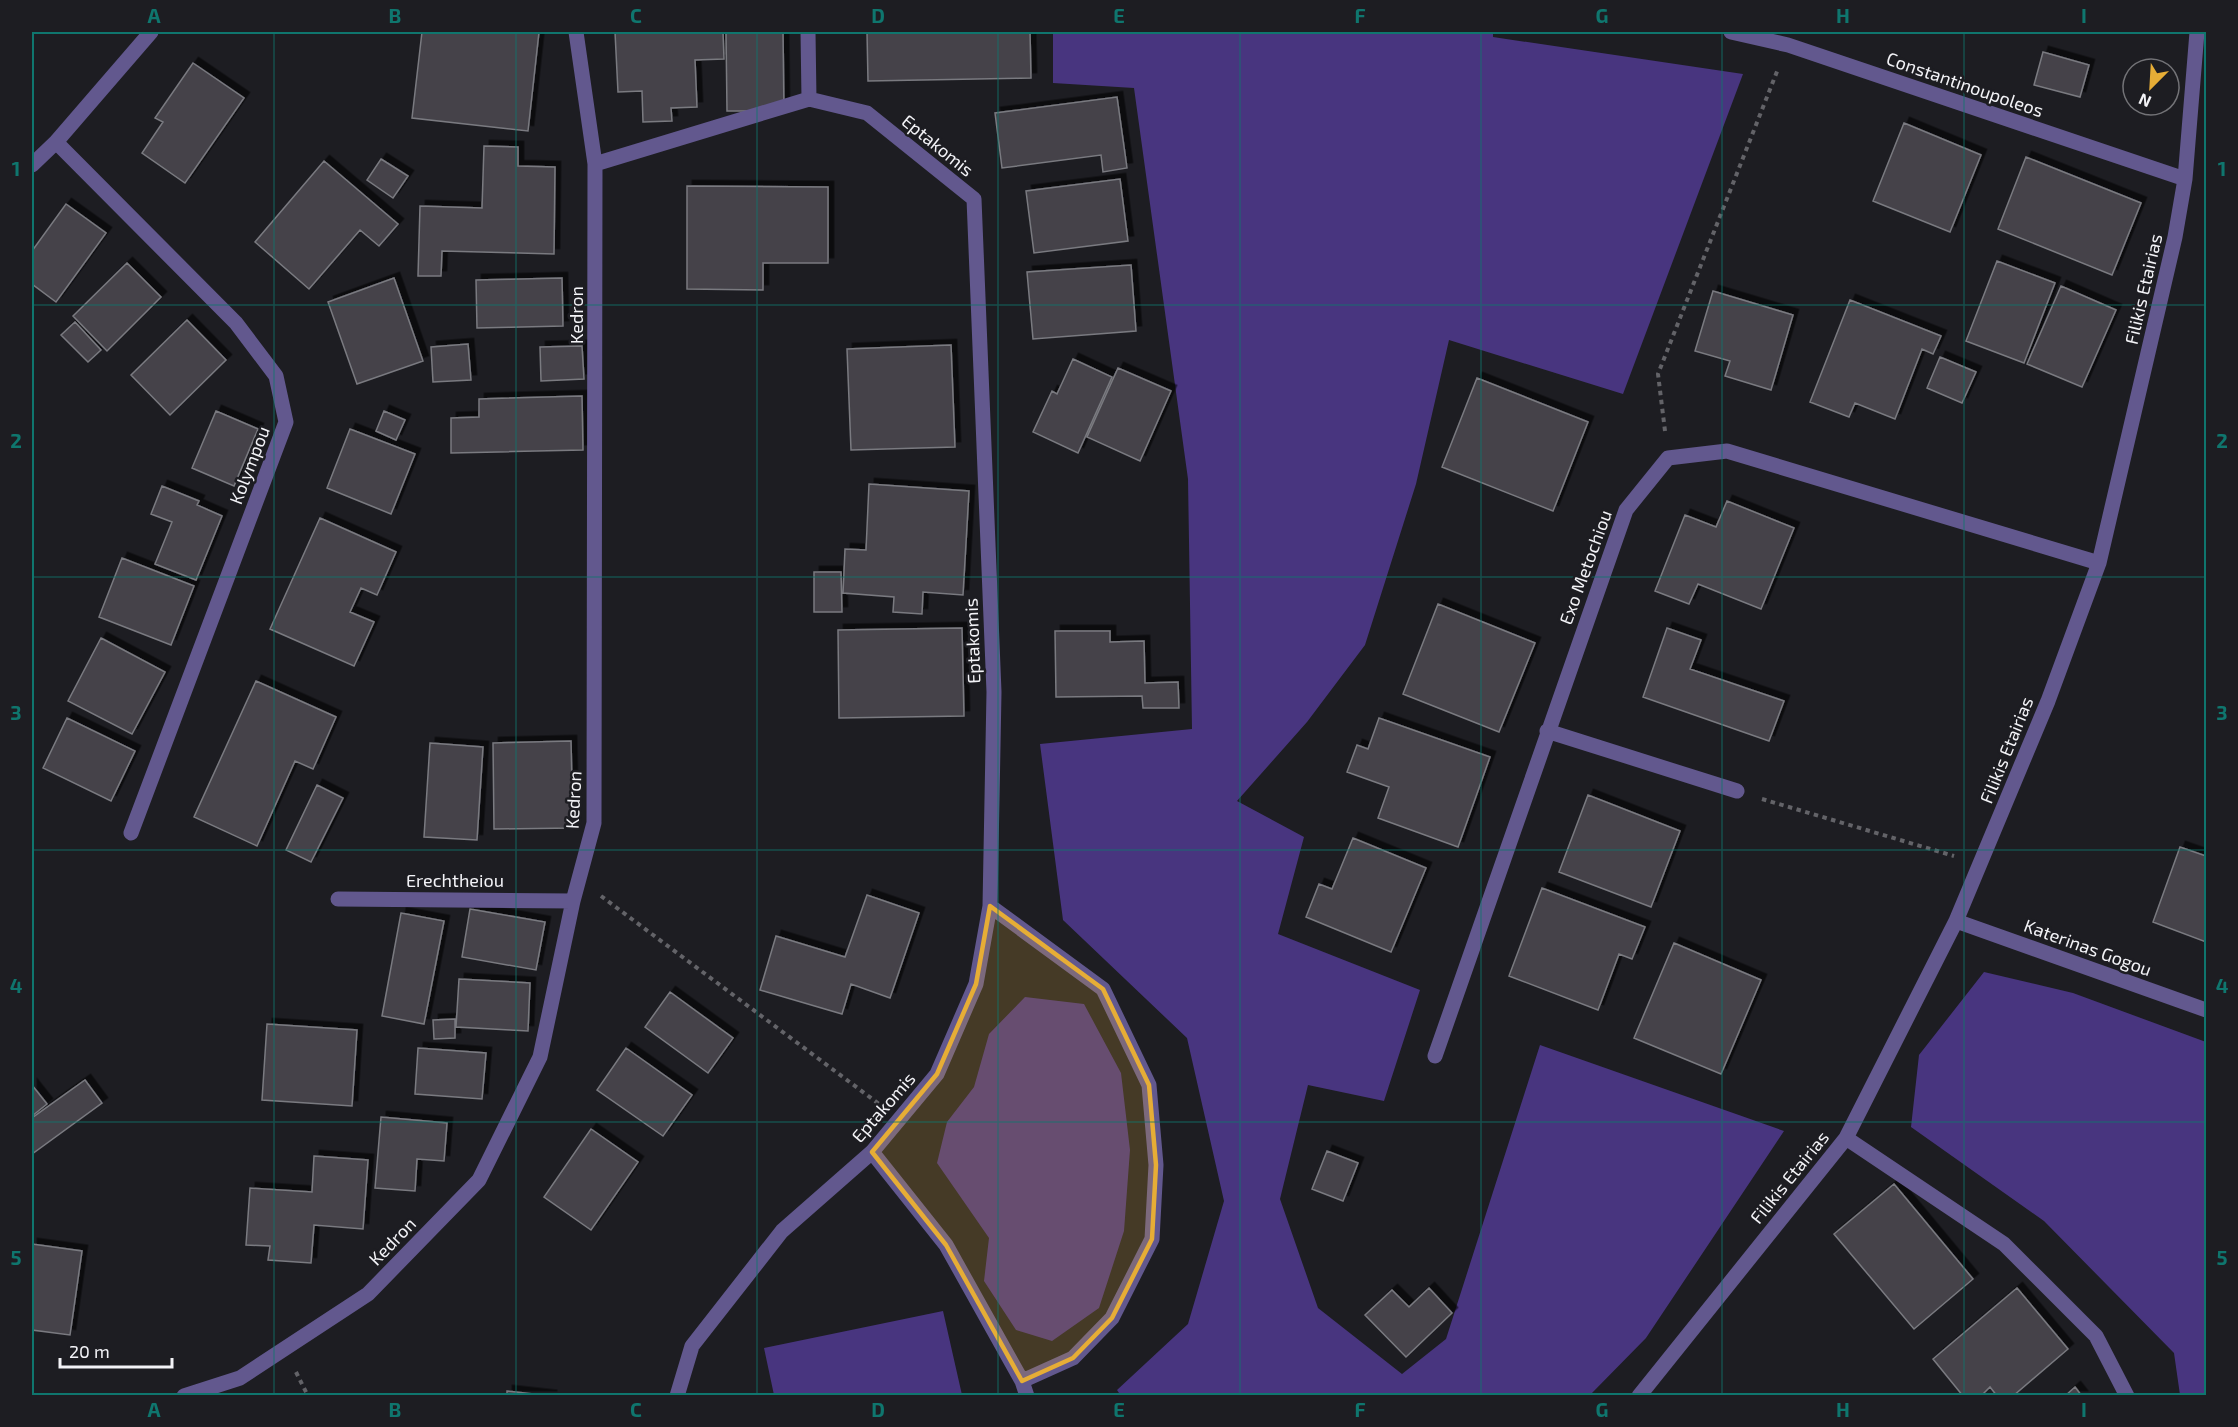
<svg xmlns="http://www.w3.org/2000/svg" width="2238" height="1427" viewBox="0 0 2238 1427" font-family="'Exo 2',sans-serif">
<defs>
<filter id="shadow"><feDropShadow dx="5.5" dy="-5.5" stdDeviation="0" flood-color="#0009"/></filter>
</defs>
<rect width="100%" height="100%" fill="#1d1d22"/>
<path fill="#48357f" d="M1053 32H1493V37L1743 74 1623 394 1449 340 1416 484 1365 645 1307 722 1237 801 1304 837 1278 934 1420 990 1384 1101 1308 1085 1280 1199 1318 1308 1402 1374 1446 1339 1540 1045 1784 1131 1646 1338 1590 1395 1121 1396 1117 1390 1188 1324 1224 1201 1187 1038 1063 920 1040 744 1192 729 1188 479 1134 88 1053 83Z
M1984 972 2073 993 2206 1042V1395H2180L2174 1353 2044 1221 1911 1127 1919 1055Z
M1025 997 1084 1004 1121 1073 1130 1150 1124 1231 1099 1308 1052 1341 1016 1330 984 1281 989 1238 937 1163 947 1122 974 1087 989 1034Z
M943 1311 962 1395H774L764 1348Z"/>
<path fill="#444349" stroke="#7a7a80" stroke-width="1.5" filter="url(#shadow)" d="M422 32H539L528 131 412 118Z
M615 32H723L724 59 695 60 697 107 671 108 672 121 643 122 642 91 618 92Z
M726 32H783L784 111H727Z
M867 32H1030L1031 78 868 81Z
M2043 52 2089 65 2080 97 2034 85Z
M193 63 244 98 185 183 142 153 163 122 155 118Z
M1117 97 1127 168 1103 172 1101 155 1002 168 995 113Z
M1904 123 1981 155 1950 232 1873 201Z
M484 146 518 147V166L555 167 554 254 442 251 441 276H418L420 206 482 208Z
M2026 157 2141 203 2112 275 1998 229Z
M381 159 408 176 393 198 367 180Z
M324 161 398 224 379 246 360 230 309 289 255 242Z
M1120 179 1128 241 1034 253 1026 191Z
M687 186 828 187V263H763V290L687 289Z
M66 204 106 233 56 302 32 284V251Z
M1997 261 2055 283 2024 363 1966 341Z
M127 263 161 297 107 351 73 316Z
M1131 265 1136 331 1033 339 1027 272Z
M394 278 423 361 357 384 328 302Z
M562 278 563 326 477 328 476 280Z
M2061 286 2116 310 2082 387 2027 364Z
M1713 291 1793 315 1771 390 1725 376 1730 361 1695 351Z
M1850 300 1941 336 1933 354 1922 349 1895 419 1855 403 1849 417 1810 402Z
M187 320 226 360 170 415 131 375Z
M75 322 101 350 88 362 61 335Z
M468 344 471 380 433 382 431 347Z
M951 345 955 447 851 450 847 349Z
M582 346 584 379 541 381 540 347Z
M1940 357 1976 372 1962 403 1927 388Z
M1073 359 1112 377 1078 453 1033 432 1052 391 1057 394Z
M1118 368 1171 391 1140 461 1087 437Z
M1477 378 1588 422 1553 511 1442 467Z
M582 396 583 450 451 453V418L479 417V399Z
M216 411 258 429 234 486 192 468Z
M384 411 405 420 396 440 376 431Z
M350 429 415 454 391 514 327 488Z
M869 484 969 491 963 595 923 592 922 614 893 612 894 597 843 593 845 549 866 550Z
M162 486 199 501 197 505 222 516 196 580 155 564 172 522 151 514Z
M1727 501 1794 528 1761 609 1698 584 1689 604 1655 591 1685 515 1716 527Z
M320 518 396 552 377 595 361 588 350 612 374 622 354 666 270 629Z
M122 558 194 586 171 645 99 617Z
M814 572H841L842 612H814Z
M1438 604 1535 643 1499 732 1403 694Z
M962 628 964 716 839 718 838 630Z
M1667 628 1701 640 1690 669 1784 701 1769 741 1643 697Z
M1055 631H1110V642L1144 641 1145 683 1178 682 1179 708H1143L1142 696 1056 697Z
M101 638 165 672 132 734 68 701Z
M256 681 336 717 313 769 295 761 257 846 194 817Z
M67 718 135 751 111 801 43 768Z
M1379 718 1490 757 1458 847 1378 818 1389 787 1347 772 1357 745 1368 749Z
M571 741 573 828 494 829 493 743Z
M430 743 483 747 477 840 424 837Z
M317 785 343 798 311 862 286 850Z
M1588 795 1680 831 1651 907 1559 872Z
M1353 838 1426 868 1391 952 1306 917 1319 884 1332 889Z
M2180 847 2206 856V942L2153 922Z
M1542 888 1645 927 1632 959 1619 954 1598 1010 1509 976Z
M867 895 919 913 890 998 851 984 842 1014 760 990 776 936 845 957Z
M470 909 545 922 536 970 462 957Z
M401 913 444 921 424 1024 382 1016Z
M1674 943 1761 980 1721 1074 1634 1038Z
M459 979 530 983 528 1031 456 1027Z
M670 992 733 1038 708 1073 645 1027Z
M455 1019V1038L434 1039 433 1020Z
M267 1024 357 1030 352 1106 262 1100Z
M418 1048 486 1053 482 1099 415 1094Z
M626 1048 692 1095 663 1136 597 1090Z
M85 1080 102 1103 32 1154V1118Z
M32 1085 47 1104 32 1116Z
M381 1117 447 1123 444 1161 417 1159 415 1191 375 1188Z
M591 1129 638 1162 591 1230 544 1197Z
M1327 1151 1358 1163 1343 1201 1312 1189Z
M314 1156 368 1160 363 1229 314 1225 311 1263 268 1260 270 1246 246 1245 250 1188 312 1192Z
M1894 1184 1973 1279 1914 1329 1834 1234Z
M32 1244 82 1251 70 1335 32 1330Z
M1429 1288 1452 1313 1406 1357 1365 1315 1392 1290 1409 1307Z
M2017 1288 2068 1349 2013 1396H1997L1990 1387 1981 1396H1963L1933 1359Z
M2075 1387 2082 1396H2065Z
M507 1391 552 1396H507Z"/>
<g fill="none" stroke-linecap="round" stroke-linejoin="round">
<path stroke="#636368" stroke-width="4" stroke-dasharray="4.5 4.5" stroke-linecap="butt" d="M1665 431 1658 374 1778 69
M1762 799 1954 856
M601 896 879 1104
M296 1372 308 1396"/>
<path stroke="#62588e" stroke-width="15" d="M808 32 809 99
M1731 32 1788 45 2185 179
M56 142 236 323 276 376 286 422 131 833
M595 164 809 99 867 113 974 199 994 692 990 906 976 984 937 1074 872 1152 782 1231 692 1346 677 1396
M32 165 56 142 151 32
M1547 731 1737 791
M338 899 573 901
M990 906 1103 989 1149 1085 1156 1165 1152 1239 1112 1318 1073 1358 1022 1381
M1956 921 2206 1010
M1435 1056 1626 510 1668 458 1727 451 2099 563
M1846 1138 2004 1244 2096 1336 2127 1396
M872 1152 946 1245 1022 1381 1027 1396
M184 1396 240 1378 368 1294 479 1180 540 1057 573 901 594 823 595 164 576 32
M1639 1396 1846 1138 1956 921 2048 701 2099 563 2175 237 2185 179 2197 32"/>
</g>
<path fill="#e6ad36" fill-opacity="0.2" stroke="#e6ad36" stroke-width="4.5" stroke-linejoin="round" d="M990 906 1103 989 1149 1085 1156 1165 1152 1239 1112 1318 1073 1358 1022 1381 946 1245 872 1152 937 1074 976 984Z"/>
<path fill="none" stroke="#0f766e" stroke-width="1.5" stroke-opacity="0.55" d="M274 32V1396M516 32V1396M757 32V1396M998 32V1396M1240 32V1396M1481 32V1396M1722 32V1396M1964 32V1396M32 305H2206M32 577H2206M32 850H2206M32 1122H2206"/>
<g text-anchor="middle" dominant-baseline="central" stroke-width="5" stroke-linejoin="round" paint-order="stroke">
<g font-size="18" fill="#f3f3f7" stroke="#1d1d22">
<text transform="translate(1965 84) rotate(19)">Constantinoupoleos</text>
<text transform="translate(938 145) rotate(39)">Eptakomis</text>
<text transform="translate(2143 289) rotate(-77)">Filikis Etairias</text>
<text transform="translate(576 315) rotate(-90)">Kedron</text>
<text transform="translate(249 465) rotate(-69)">Kolympou</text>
<text transform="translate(1585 567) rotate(-70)">Exo Metochiou</text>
<text transform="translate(972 641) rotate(-92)">Eptakomis</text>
<text transform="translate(2006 750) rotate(-68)">Filikis Etairias</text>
<text transform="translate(573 800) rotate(-87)">Kedron</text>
<text x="455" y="880">Erechtheiou</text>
<text transform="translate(2088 947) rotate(20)">Katerinas Gogou</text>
<text transform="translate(883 1107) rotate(-49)">Eptakomis</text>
<text transform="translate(1789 1177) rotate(-51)">Filikis Etairias</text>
<text transform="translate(392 1241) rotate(-46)">Kedron</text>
</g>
</g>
<rect width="2238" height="1427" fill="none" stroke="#1d1d22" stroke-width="66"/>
<g transform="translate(2151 87) rotate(204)"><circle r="28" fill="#1d1d22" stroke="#737377" stroke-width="1.5"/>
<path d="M0-4.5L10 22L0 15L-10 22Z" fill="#e6ad36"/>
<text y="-9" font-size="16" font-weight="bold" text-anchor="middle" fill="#f3f3f7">N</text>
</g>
<path d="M60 1358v9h112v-9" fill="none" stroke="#f3f3f7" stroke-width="3"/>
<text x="69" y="1358" font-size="18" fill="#f3f3f7" stroke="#1d1d22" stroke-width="4.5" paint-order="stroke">20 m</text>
<rect x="33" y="33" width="2172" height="1361" fill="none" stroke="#0f766e" stroke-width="2"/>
<g font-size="20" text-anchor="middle" font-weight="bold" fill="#0f766e">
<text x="154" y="23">A</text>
<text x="395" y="23">B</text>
<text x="636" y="23">C</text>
<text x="878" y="23">D</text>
<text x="1119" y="23">E</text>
<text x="1360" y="23">F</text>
<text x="1602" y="23">G</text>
<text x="1843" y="23">H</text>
<text x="2084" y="23">I</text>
<text x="16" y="176">1</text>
<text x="2222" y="176">1</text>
<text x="16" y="448">2</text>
<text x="2222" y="448">2</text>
<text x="16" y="720">3</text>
<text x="2222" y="720">3</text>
<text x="16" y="993">4</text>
<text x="2222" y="993">4</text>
<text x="16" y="1265">5</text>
<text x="2222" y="1265">5</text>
<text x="154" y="1417">A</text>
<text x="395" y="1417">B</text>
<text x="636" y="1417">C</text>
<text x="878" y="1417">D</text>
<text x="1119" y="1417">E</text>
<text x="1360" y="1417">F</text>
<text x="1602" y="1417">G</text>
<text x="1843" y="1417">H</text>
<text x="2084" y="1417">I</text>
</g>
</svg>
